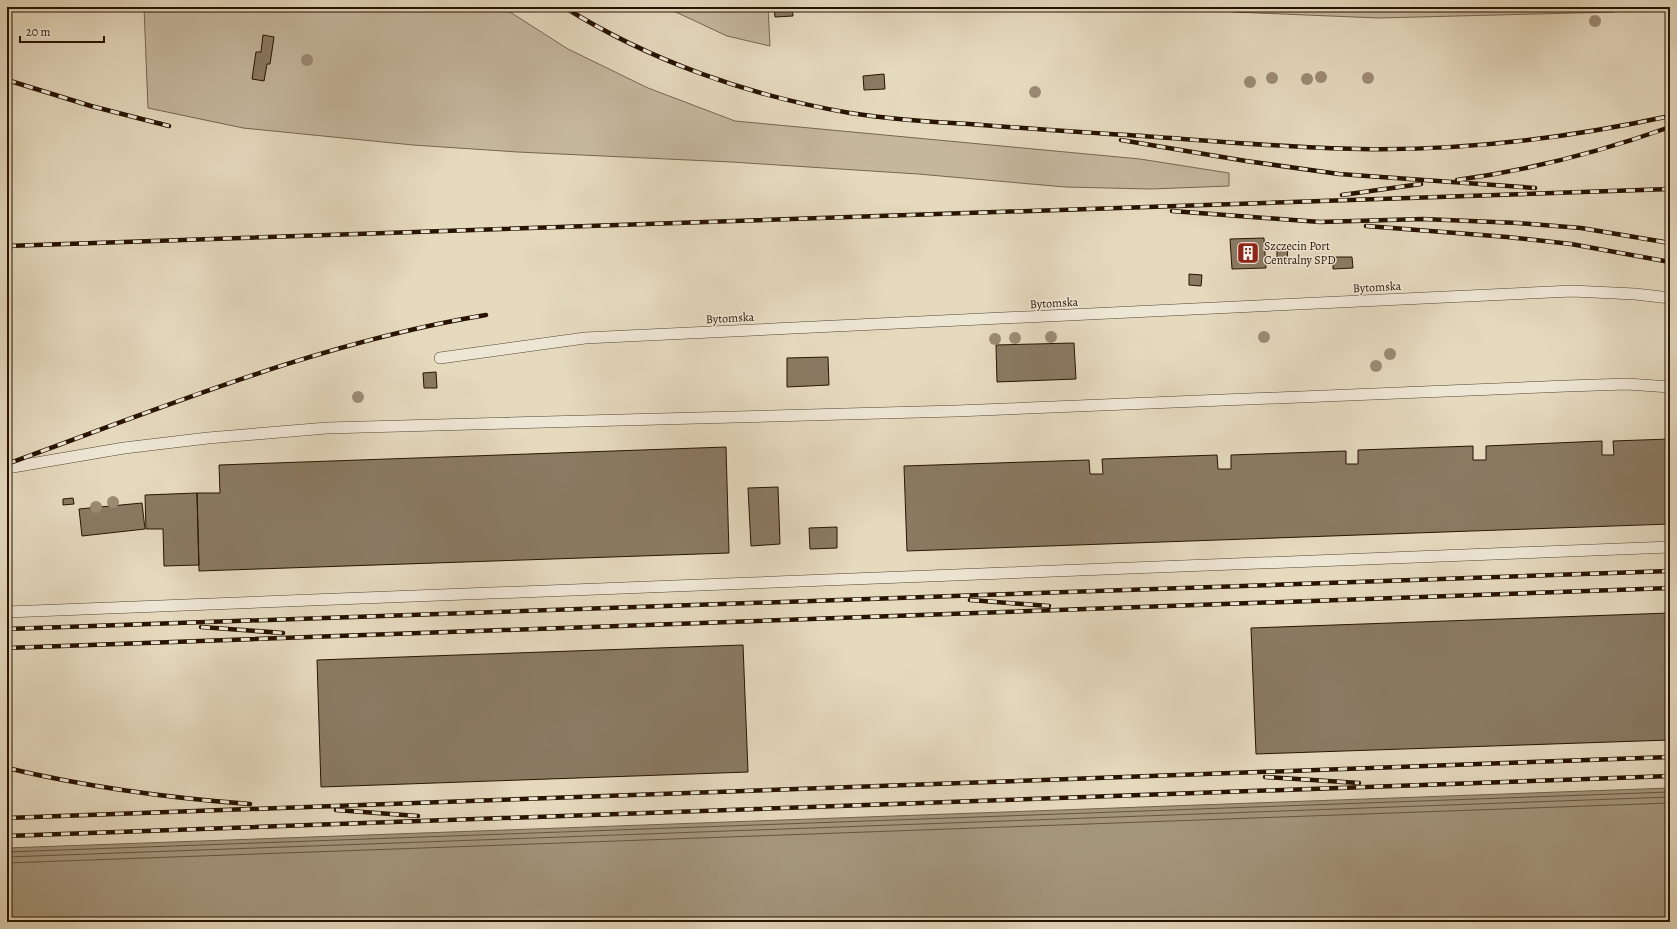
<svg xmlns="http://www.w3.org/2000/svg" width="1677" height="929" viewBox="0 0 1677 929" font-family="Alegreya,serif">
<rect width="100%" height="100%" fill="#e5d9be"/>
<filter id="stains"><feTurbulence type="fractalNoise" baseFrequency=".005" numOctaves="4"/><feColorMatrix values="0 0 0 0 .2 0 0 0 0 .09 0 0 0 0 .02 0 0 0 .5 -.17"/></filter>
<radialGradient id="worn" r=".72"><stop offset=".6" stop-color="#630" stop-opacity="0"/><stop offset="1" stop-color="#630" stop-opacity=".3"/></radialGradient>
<path fill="#c5b79e" stroke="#76654f" d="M144 7H502L568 49 648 88 735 121 1140 159 1229 173V186L1151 189 1065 187 918 174 731 162 518 152 413 145 243 128 148 108Z
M665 7H768L770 46 727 36Z
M1233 7H1614V12L1379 18 1233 12Z"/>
<path fill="#a4967d" stroke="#72624b" d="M1670 788V922H7V848Z"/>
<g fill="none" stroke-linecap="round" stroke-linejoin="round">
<path stroke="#66543e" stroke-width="1" d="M7 852 1670 792
M7 857 1670 797
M7 863 1670 803"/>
</g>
<path fill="#8a7a63" stroke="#271300" d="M774 7H792L793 16 775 17Z
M263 35 274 37 270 64H267L264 81 252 79 256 52H261Z
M884 74 885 89 864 90 863 76Z
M1264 238 1266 268 1232 269 1230 239Z
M1288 246 1287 261H1277V247Z
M1333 257H1352L1353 268 1333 269Z
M1189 274 1202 275 1201 286 1189 285Z
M1074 343 1076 379 997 382 996 345Z
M828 357 829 385 787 387V358Z
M436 372 437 388H424L423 373Z
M1670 439V524L907 551 904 466 1089 460 1090 474H1103L1102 459 1217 455 1218 469H1231V455L1346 451V464H1358V450L1473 446V460H1486V446L1602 441V455H1614L1613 441Z
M726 447 729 553 199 571 197 493H220L219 465Z
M778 487 780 544 751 546 748 488Z
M197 493 199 565 164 566 163 529H146L145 495Z
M73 498 74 504 63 505V499Z
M142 503 145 529 82 536 79 509Z
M837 527V548L810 549 809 528Z
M1670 613V740L1256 754 1251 628Z
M743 645 748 772 321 787 317 660Z"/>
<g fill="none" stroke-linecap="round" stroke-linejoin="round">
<g stroke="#564430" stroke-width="12">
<path id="service" d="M440 358 585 338 626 336 1572 291 1635 294 1670 298
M7 468 124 448 208 438 327 428 956 411 1567 386 1627 384 1670 387
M7 612 1670 547"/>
</g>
<use href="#service" stroke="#eee6d5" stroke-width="11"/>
<g stroke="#271300" stroke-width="4.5">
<path id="rail" d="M564 7C650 61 750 96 850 113 889 119 929 122 969 124 1022 128 1075 132 1128 135 1205 140 1283 148 1360 149 1465 151 1568 138 1670 116
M7 80 91 106 169 126
M1121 140 1246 161 1339 174 1535 188
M1457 180C1530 170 1600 152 1670 127
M1342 195 1421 184
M1172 211 1320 222 1423 219 1518 223 1581 228 1670 243
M1366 226 1507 237 1571 244 1670 262
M7 246 1670 189
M7 464C164 407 321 342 486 315
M970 600 1049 606
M201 627 283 633
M7 629 1670 571
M7 648 1670 588
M7 768C87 787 168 798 250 804
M1265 777 1359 783
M336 810 418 816
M7 818 1670 757
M7 836 1670 776"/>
</g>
<use href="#rail" stroke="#eee6d5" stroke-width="3" stroke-dasharray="9" stroke-linecap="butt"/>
</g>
<g fill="#9b8b74">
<circle cx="1595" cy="21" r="6"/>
<circle cx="307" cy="60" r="6"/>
<circle cx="1321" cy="77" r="6"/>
<circle cx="1272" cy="78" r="6"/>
<circle cx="1368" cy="78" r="6"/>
<circle cx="1307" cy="79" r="6"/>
<circle cx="1250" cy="82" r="6"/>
<circle cx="1035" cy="92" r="6"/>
<circle cx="1051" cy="337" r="6"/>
<circle cx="1264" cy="337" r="6"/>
<circle cx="1015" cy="338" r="6"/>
<circle cx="995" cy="339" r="6"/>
<circle cx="1390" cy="354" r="6"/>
<circle cx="1376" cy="366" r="6"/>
<circle cx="358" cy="397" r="6"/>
<circle cx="113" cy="502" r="6"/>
<circle cx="96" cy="507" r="6"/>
</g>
<defs>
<g id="building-square" transform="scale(1.15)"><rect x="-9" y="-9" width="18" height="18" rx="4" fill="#8f2418" stroke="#eee6d5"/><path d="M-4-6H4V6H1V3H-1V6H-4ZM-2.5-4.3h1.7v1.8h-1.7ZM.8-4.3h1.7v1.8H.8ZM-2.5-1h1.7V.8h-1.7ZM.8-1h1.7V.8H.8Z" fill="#fff"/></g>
</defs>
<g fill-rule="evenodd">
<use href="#building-square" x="1248" y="253"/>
</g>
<g text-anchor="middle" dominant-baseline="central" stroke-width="3" stroke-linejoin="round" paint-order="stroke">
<g font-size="12" fill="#271300" stroke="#eee6d5" text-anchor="start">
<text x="1264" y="246">Szczecin Port<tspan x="1264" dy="14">Centralny SPD</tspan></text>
</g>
<g font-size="12" fill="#271300" stroke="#eee6d5">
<text transform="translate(1377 287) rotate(-3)">Bytomska</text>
<text transform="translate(1054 303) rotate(-3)">Bytomska</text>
<text transform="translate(730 318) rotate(-3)">Bytomska</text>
</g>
</g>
<rect width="1677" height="929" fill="none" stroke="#e5d9be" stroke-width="24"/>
<rect x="8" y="8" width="1661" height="913" fill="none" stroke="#271300" stroke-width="2"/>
<rect x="12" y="12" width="1653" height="905" fill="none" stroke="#271300"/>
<path d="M20 36v6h84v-6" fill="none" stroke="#271300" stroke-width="2"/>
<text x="26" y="36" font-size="12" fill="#271300" stroke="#eee6d5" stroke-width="3" paint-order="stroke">20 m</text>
<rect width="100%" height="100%" filter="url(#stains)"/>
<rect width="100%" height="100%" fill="url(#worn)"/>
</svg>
